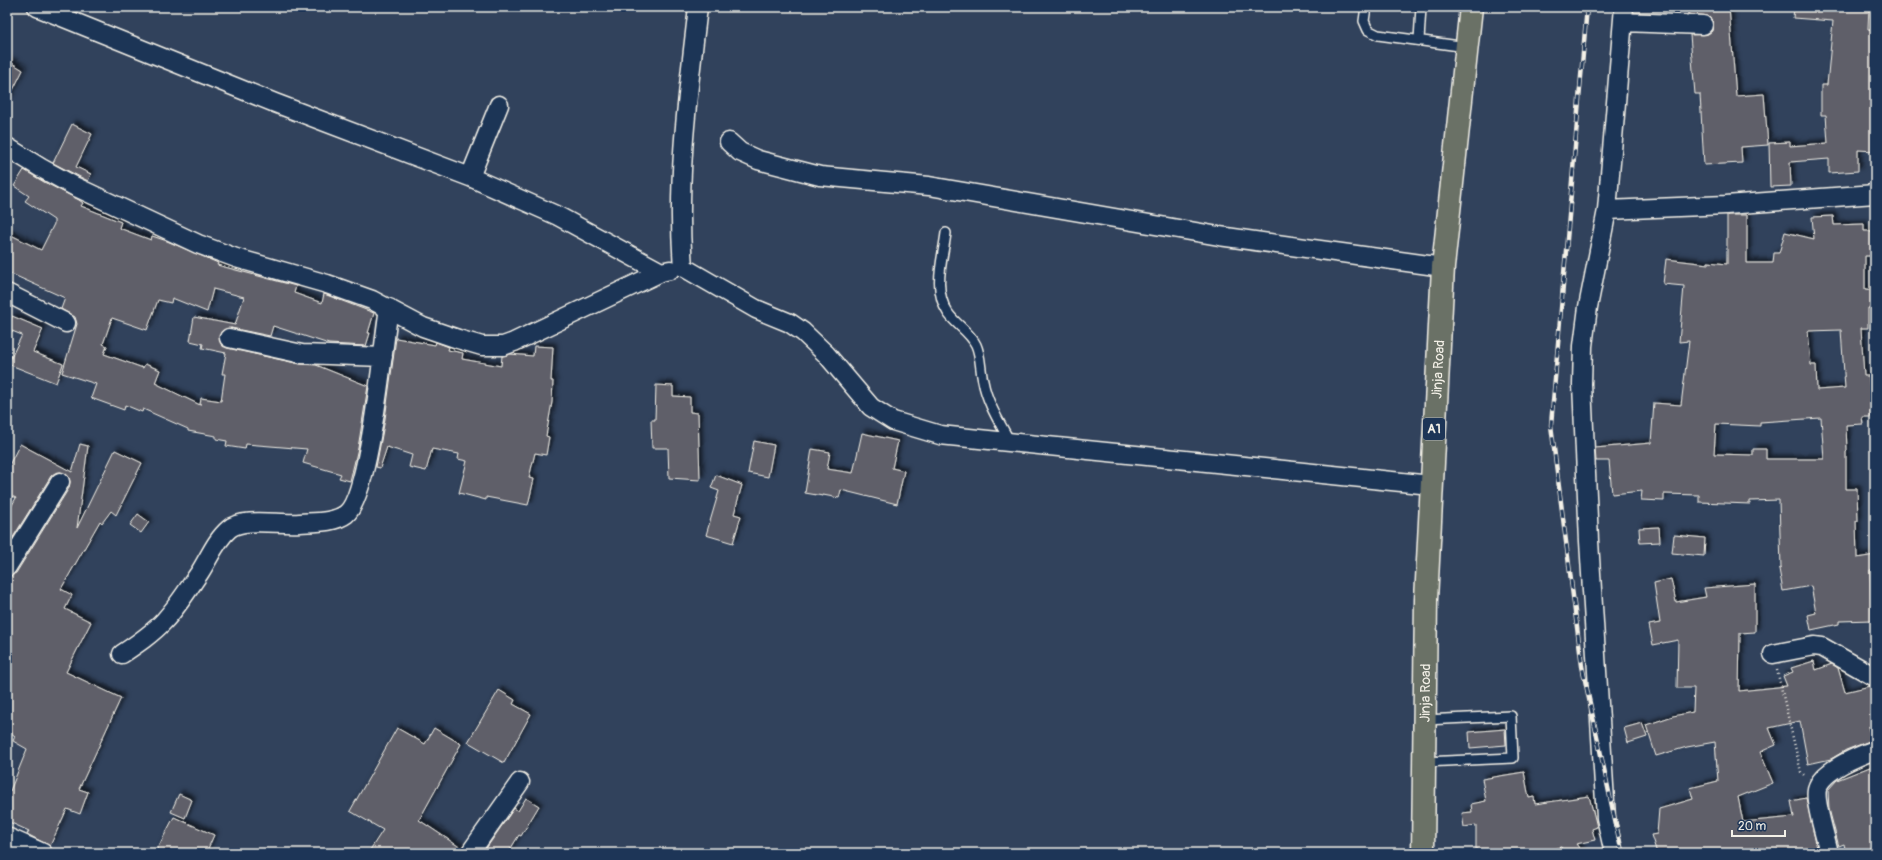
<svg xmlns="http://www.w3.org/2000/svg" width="1882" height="860" viewBox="0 0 1882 860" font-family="Pangolin,sans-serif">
<defs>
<filter id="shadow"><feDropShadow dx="3.5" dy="-3.5" stdDeviation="2" flood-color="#0009"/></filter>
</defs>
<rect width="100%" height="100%" fill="#31425c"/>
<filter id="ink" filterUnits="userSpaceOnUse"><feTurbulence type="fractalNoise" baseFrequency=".025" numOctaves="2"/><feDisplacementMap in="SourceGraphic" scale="8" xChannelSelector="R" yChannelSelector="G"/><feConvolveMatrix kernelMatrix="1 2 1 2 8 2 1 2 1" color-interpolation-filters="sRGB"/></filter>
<g filter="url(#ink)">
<path fill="#5f5f69" stroke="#f4f1e8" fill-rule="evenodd" filter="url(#shadow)" d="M1687 7H1729L1736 96 1764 94 1768 145 1741 147 1742 163 1704 165 1700 94H1695L1690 35 1708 34 1712 31 1713 25 1712 20 1708 16 1688 14Z
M1794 7H1869L1868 29 1875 30V151L1858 150V171L1829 173V159L1790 162 1791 186 1770 187 1769 143 1790 142V146L1828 143 1826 115H1821V85H1827L1833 21 1793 18Z
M7 60 23 70 7 102Z
M72 124 92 134 76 167 91 174 88 181 53 163Z
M24 170 44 182 79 200 83 203 81 206 121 222 119 228 151 240 152 236 167 241 218 263 217 265 296 286 294 293 322 303 324 294 374 313 368 333H370L366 346 329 344 273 326 270 336 231 328 222 331 219 336 222 345 227 348 300 364 316 365 368 386 358 448 350 481 339 478 341 474 303 463 307 449 246 444 245 449 226 446 227 441 216 439V436L188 431V429L143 409 142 412 125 405 124 410 91 398 96 384 62 373 77 324 75 317 61 309 65 298 7 272V233L41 250 54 224V220L25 201 29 196 14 186ZM213 289 244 297 235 325 194 317 190 341 203 344 202 348 226 353 222 374H225L221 401 201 398 200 405 155 383 160 370 145 364 143 368 104 354 107 346 103 344 112 318 147 330 158 300 171 303 172 298 207 312Z
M1727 215H1747V263H1773L1774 253H1779L1785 232 1814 239 1812 217 1833 216 1834 225 1864 224V231H1875V256H1865V289L1875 290V308H1868V328H1861L1864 376H1869L1871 417H1862L1863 424 1846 425 1847 451 1846 452V489H1857L1858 521H1856L1857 558 1875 555V569L1870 570 1872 620 1839 621V624L1811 630 1808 615 1816 613 1811 586 1783 591 1779 569 1781 568 1779 500 1750 501V504L1699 502V495L1664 494V501L1641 500 1642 491 1612 494 1609 461H1596L1595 448 1651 443 1654 403 1681 405 1689 341 1679 342 1684 286 1663 284 1666 259 1708 264V262L1727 264ZM1841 330 1845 388 1817 390 1816 365H1811L1808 331ZM1821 418 1824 459H1766V449H1753V455L1714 454 1716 424 1760 426V422Z
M12 316 43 329 33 352 63 364 56 383 8 364 22 335 7 329Z
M396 338 435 345 436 342 449 347 448 350 463 353 462 359 501 366 502 356 510 354 533 356 534 346 553 347 551 381H553L552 402 546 436 549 437 546 455 535 453 529 478 534 479 528 505 486 497V500L459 493 467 461 458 459 459 454 432 449 426 471 409 467 412 455 387 447 380 468 376 467 385 419Z
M656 385 673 386V396L690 397V412L698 413 700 480 669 478 668 448H652L651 420H655Z
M862 433 898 441 892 468 904 471 897 504 841 490 839 498 823 495V496L805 493 812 449 830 452 827 469 853 473Z
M754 441 774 445 768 477 748 473Z
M20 444 72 472 80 444 88 446 77 528 115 450 142 463 116 515 111 511 102 523 100 521 61 589 72 595 65 609 91 622 66 672 121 698 79 789 88 792 80 814 67 809 50 846 27 834 29 831 7 821V789L10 791 27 749 13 741 15 736 7 730V577L16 573 69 488 70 482 69 477 61 472 55 473 51 476 7 547V514L16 498 7 494V469Z
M716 475 742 485 734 514 741 516 733 543 706 535 719 491 711 488Z
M138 514 149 522 141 533 130 525Z
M1659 527 1660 542 1640 543 1639 528Z
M1674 535 1705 538 1704 556 1672 553Z
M1671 579 1676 602 1706 597 1704 588 1755 584V632L1740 633 1739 691 1787 686 1783 676 1793 672 1791 668 1814 661 1816 670 1832 664 1838 668 1845 692 1870 686 1874 687 1875 726 1868 727 1872 740 1846 750 1831 759 1808 764 1800 721 1769 728 1776 745 1760 752 1773 783 1738 797 1743 822 1794 817 1791 801 1806 798 1817 848 1793 853H1657L1651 835 1657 834 1659 809 1693 799 1690 788 1718 781 1715 742 1687 747 1656 756 1646 725 1673 716 1693 712 1694 688H1677L1678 640 1653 645 1649 625 1660 623 1654 583Z
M499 690 515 700 513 704 531 714 504 763 468 742Z
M1642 723 1647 737 1628 743 1624 728Z
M397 728 425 744 434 728 461 744 419 820 461 848 460 853H368L383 830 350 811Z
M1505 729 1506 745 1470 748 1469 732Z
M1875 765V853H1846L1844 844 1839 846 1838 843 1829 809 1828 790 1837 780Z
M1524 772 1529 798 1534 797 1535 804 1589 796 1597 827 1592 829 1595 840 1576 844 1583 853H1566L1561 847 1537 853H1476V825L1464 827 1462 813 1472 812 1471 804 1486 801 1482 779Z
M179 794 192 800 185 818 171 812Z
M526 798 539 806 521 836 519 835 508 853H483L514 808 518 811Z
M174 817 214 835 206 853H155Z"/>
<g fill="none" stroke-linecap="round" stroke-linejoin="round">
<g stroke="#f4f1e8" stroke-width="12">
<path id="lane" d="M1366 7 1364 21 1368 30 1378 35 1467 47
M1419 40 1421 7
M946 233C943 259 932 289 948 313 956 325 970 332 976 345 981 356 980 369 983 381 987 403 1000 423 1010 442
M1424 762 1513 758 1511 716 1424 720"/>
</g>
<g stroke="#f4f1e8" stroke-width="21">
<path id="street" d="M37 7 275 103 470 177 558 216 661 272 670 270
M698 7C688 93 676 180 683 267L756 309 790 323 803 332 826 354 871 407 893 421 940 435 1431 485
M1624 7 1607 210 1726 205 1875 194
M1623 22 1703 25
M729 142 740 152 758 160 820 176 929 186 1219 236 1443 267
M7 147 41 168 74 186 198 244 236 258 327 284 372 300 423 327 458 339 482 346H503L514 342 661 272
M470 177 499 105
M1607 210 1588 307 1583 346 1582 384 1589 541 1606 818 1614 853
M7 293 66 323
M229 338 302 354 383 357
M7 567 60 482
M122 654C137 644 152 634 164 621 178 606 189 588 200 572 209 558 216 540 229 529 243 517 281 525 300 523 314 522 334 523 346 514 370 495 383 344 389 308
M1773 654 1814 646 1822 647 1875 677
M7 837 43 853
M470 853 520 782
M1829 853C1826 838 1814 802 1817 789 1822 770 1858 756 1875 750"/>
</g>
<g stroke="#f4f1e8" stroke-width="25">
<g id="highway">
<path id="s1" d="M1423 853 1426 600 1443 267 1471 7"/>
</g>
</g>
<path stroke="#f4f1e8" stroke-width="2.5" stroke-dasharray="1 3" stroke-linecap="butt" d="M1777 670 1801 772 1804 775"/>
<use href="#lane" stroke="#1d3557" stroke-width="9"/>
<use href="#street" stroke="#1d3557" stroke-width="18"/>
<use href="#highway" stroke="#6a7166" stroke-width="22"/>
<g stroke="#f4f1e8" stroke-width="4.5">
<path id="rail" d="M1587 7 1551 425 1582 666 1622 853"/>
</g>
<use href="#rail" stroke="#1d3557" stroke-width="3" stroke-dasharray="9" stroke-linecap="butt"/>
</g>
</g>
<g text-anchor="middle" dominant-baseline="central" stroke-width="4" stroke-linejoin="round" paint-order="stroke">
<rect fill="#1d3557" stroke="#b4b9bc" stroke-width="1" x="1423" y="418" width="22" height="22" rx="3"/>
<g font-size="13" font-weight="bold" fill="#f4f1e8">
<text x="1434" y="429">A1</text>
</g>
<g font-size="14" fill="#f4f1e8" stroke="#1d3557">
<text stroke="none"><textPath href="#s1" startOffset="484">Jinja Road</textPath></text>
<text stroke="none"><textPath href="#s1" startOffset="160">Jinja Road</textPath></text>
</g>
</g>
<rect width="1882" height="860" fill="none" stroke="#1d3557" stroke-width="24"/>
<rect x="12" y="12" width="1858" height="836" fill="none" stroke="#f4f1e8" stroke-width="1.5" filter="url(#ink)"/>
<path d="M1732 830v6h53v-6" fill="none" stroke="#f4f1e8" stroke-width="2"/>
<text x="1738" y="830" font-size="12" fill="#f4f1e8" stroke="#1d3557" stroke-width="3" paint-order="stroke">20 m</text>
</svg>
